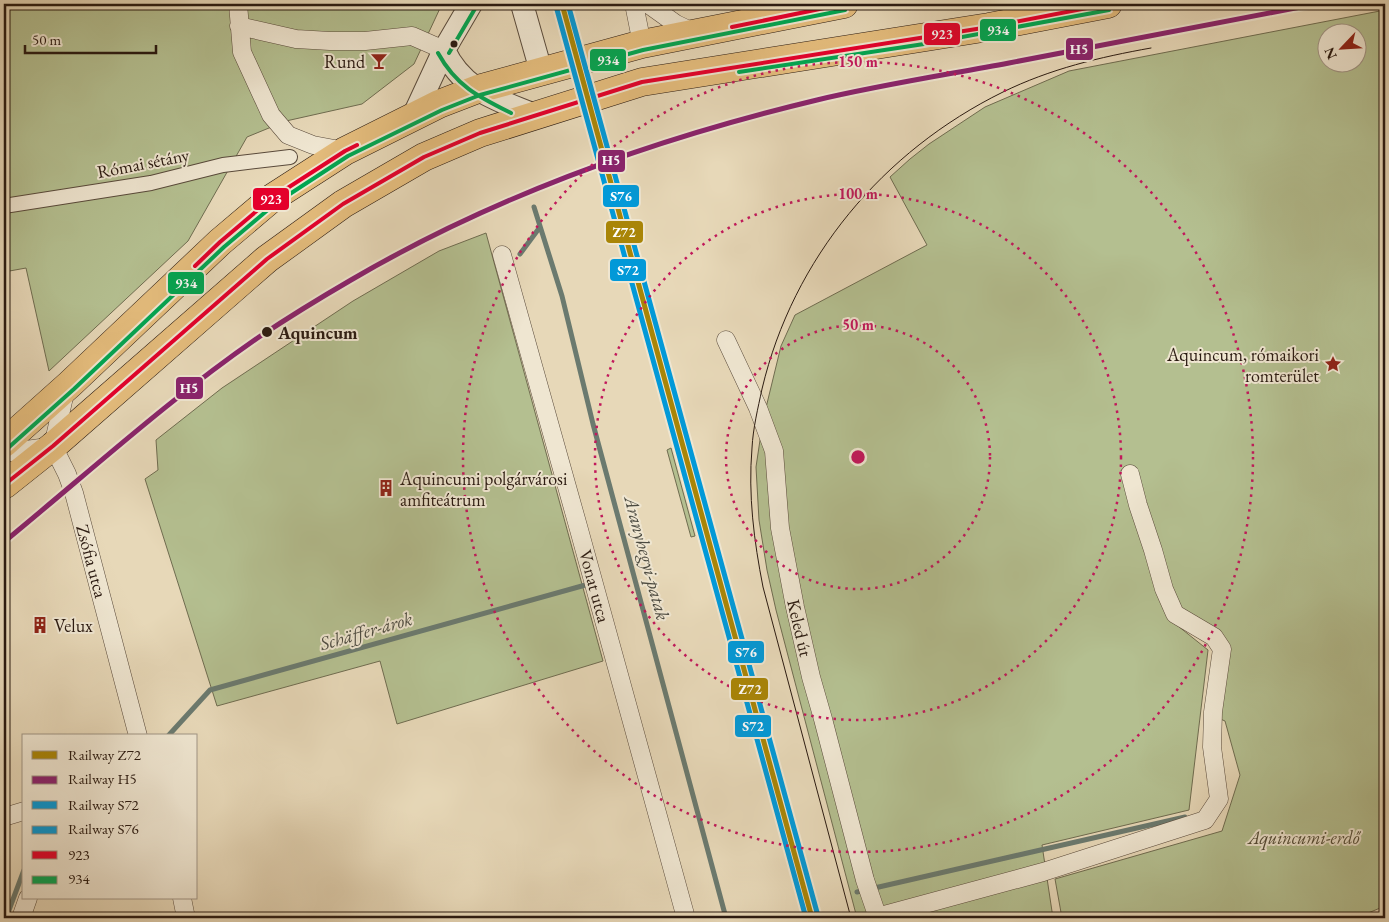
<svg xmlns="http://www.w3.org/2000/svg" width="1389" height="922" viewBox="0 0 1389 922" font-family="'EB Garamond',serif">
<rect width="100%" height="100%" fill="#e7d8b8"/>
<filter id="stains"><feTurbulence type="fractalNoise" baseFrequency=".004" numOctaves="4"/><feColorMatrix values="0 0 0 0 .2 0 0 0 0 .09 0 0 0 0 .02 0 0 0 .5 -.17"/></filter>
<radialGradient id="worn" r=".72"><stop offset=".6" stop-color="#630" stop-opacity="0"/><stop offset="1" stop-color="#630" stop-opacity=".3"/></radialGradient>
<path fill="#b4bf90" stroke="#6f6c50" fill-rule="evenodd" d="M4 4H442L414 64 362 104 286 121 247 137 188 241 49 371 26 268 4 272Z
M1385 10V906L1356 918H1062L1055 879 1222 831 1240 775 1225 721 1218 718 1227 661 1186 614 1176 602 1136 470H1121L1168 618 1208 650 1189 810 1042 845 1053 918H857L776 610 767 570 759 520 756 467 763 420 781 346 795 315 927 245 890 177 910 159 929 144 985 107 1069 71ZM1326 32H1356V62H1326Z
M486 233 603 661 397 724 380 661 217 706 145 479 158 470 156 440 222 388 353 301 439 251Z
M671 448 695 536 691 537 667 450Z"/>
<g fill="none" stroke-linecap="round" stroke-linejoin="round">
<path stroke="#6b7a6f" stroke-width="5" d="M534 207 562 296 593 424 726 918
M520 254 540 227
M168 736 210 690 589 584
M857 892 1185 817
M6 918 24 870"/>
<g stroke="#594a3b" stroke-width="16">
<path id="pedestrian" d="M4 206 151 183 223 165 290 157"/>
</g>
<g stroke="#594a3b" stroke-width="19">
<path id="minor" d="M238 4 242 52 271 115 288 135 313 145 345 151
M634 4 642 44
M648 4 676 24 697 34
M239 26 296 39 330 41H365L412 36 444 50
M502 255 578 526 686 918
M726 340 758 408 774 451 780 528 795 607 811 677 823 719 865 880 878 918
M66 388 53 446 67 474 74 493 138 736
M4 453 48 447
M4 817 24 811
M182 898 186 918
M877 917 1043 872 1205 820 1219 799 1212 747 1213 712 1222 649 1214 637 1175 614 1164 589 1153 550 1138 505 1130 474
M21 918 28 898"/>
</g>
<g stroke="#594a3b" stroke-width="24">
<path id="tertiary" d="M522 4 541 71
M444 50C462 90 496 99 534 115
M413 117 444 50 471 4"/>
</g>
<g stroke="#2a1a11" stroke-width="29">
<path id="primary" d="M4 443 70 384 220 242 272 198 345 151 439 104 478 89 642 44 844 4
M4 485 53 446 267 259 343 204 424 157 480 133 642 82 989 27 1108 4"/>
</g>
<use href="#pedestrian" stroke="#efe6d1" stroke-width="14"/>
<use href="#minor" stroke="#efe6d1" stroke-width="18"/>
<use href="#tertiary" stroke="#efe6d1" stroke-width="22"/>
<use href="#primary" stroke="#e4bc7c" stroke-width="28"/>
<path stroke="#2a1a11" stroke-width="1" d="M851 918 763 587C754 541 748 495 752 448 753 428 758 408 762 389 793 258 883 151 1003 92 1050 69 1100 57 1151 48"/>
<g stroke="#efe6d1" stroke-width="8">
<path id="bus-1" d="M732 27 844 4
M195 266 220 242 272 198 345 151 357 145
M4 485 53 446 267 259 343 204 424 157 480 133 642 82 989 27 1108 4"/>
</g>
<g stroke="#efe6d1" stroke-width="8">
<path id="bus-2" d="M438 53C456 86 479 97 511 113
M449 53 476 7
M739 72 924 44 1109 10
M8 448 74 389 224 247 276 203 348 156 442 110 480 95 643 50 845 10"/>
</g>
<use href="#bus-1" stroke="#e4002b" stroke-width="4"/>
<use href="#bus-2" stroke="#00a651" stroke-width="4"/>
<g stroke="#efe6d1" stroke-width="9">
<path id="rail-1" d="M562 4 812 918"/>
</g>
<g stroke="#efe6d1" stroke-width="9">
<path id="rail-2" d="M4 542C88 473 169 399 259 337 289 317 320 298 351 280 496 195 654 139 817 100 880 85 945 75 1009 63 1112 43 1214 24 1316 4"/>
</g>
<g stroke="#efe6d1" stroke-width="9">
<path id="rail-3" d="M556 6 806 918"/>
</g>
<g stroke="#efe6d1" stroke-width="9">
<path id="rail-4" d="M568 4 818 916"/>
</g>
<use href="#rail-1" stroke="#a98507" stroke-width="5"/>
<use href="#rail-2" stroke="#8a236c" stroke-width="5"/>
<use href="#rail-3" stroke="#0299d8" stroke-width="5"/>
<use href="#rail-4" stroke="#0299d8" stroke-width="5"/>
</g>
<g fill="none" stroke="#c2185b" stroke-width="2.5" stroke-dasharray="2.5 5">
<circle cx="858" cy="457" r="132"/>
<circle cx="858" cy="457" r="263"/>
<circle cx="858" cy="457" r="395"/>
</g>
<defs>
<g id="bar-bare" transform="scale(1.35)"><path d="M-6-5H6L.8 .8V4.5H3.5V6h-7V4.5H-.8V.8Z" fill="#8f2418" stroke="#efe6d1" stroke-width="2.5" paint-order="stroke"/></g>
<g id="sight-bare" transform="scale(1.35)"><path d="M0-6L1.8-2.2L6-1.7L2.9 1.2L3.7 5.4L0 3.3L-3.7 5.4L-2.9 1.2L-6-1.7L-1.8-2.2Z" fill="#8f2418" stroke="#efe6d1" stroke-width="2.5" paint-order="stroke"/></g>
<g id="building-bare" transform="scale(1.35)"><path d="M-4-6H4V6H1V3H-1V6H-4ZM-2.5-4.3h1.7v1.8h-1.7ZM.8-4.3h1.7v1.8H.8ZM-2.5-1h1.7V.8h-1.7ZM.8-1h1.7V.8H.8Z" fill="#8f2418" stroke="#efe6d1" stroke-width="2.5" paint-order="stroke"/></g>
</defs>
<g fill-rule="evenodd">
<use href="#bar-bare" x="379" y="61"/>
<use href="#sight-bare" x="1333" y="364"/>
<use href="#building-bare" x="386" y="488"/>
<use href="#building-bare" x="40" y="625"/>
</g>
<g fill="#2a1a11" stroke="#efe6d1" stroke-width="2">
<circle cx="454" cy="44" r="4.5"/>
<circle cx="267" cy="332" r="6"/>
</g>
<g text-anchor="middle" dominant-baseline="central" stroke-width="4" stroke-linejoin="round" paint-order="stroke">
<g font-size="18" fill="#2a1a11" stroke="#efe6d1" text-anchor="end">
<text x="365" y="61">Rund</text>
<text x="1319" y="354">Aquincum, rómaikori<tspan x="1319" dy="21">romterület</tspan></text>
<text x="400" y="478" text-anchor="start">Aquincumi polgárvárosi<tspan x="400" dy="21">amfiteátrum</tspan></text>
<text x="54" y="625" text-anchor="start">Velux</text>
</g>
<g font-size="18" fill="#2a1a11" stroke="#efe6d1">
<text transform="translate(143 163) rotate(-11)">Római sétány</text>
<text transform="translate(92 561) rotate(75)">Zsófia utca</text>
<text transform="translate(595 586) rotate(75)">Vonat utca</text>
<text transform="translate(800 628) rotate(77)">Keled út</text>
</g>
<g font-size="18" font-weight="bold" fill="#2a1a11" stroke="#efe6d1" text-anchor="start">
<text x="278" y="332">Aquincum</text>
</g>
<g font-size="18" font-style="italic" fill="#534c37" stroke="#efe6d1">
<text x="1304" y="837">Aquincumi-erdő</text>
</g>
<g font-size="19" font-style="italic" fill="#4b4a40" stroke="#efe6d1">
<text transform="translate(647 558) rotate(75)">Aranyhegyi-patak</text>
<text transform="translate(366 631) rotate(-16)">Schäffer-árok</text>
</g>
</g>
<circle cx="858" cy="457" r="8" fill="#c2185b" stroke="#efe6d1" stroke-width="2.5"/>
<g font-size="15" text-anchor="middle" font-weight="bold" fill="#c2185b" stroke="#efe6d1" stroke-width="4" stroke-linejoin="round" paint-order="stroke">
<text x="858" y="67">150 m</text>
<text x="858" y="199">100 m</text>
<text x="858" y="330">50 m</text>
</g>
<g stroke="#efe6d1" stroke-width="2">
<rect x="979" y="18" width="38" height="24" rx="5" fill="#00a651"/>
<rect x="923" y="22" width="38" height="24" rx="5" fill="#e4002b"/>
<rect x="1065" y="37" width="29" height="24" rx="5" fill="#8a236c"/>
<rect x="589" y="48" width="38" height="24" rx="5" fill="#00a651"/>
<rect x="597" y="149" width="29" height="24" rx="5" fill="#8a236c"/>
<rect x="602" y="184" width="38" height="24" rx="5" fill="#0299d8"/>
<rect x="252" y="187" width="38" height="24" rx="5" fill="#e4002b"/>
<rect x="605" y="220" width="39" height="24" rx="5" fill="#a98507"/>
<rect x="609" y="258" width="38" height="24" rx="5" fill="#0299d8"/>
<rect x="167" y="271" width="38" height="24" rx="5" fill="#00a651"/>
<rect x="175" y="376" width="29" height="24" rx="5" fill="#8a236c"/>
<rect x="727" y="640" width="38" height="24" rx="5" fill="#0299d8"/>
<rect x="730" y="677" width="39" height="24" rx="5" fill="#a98507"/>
<rect x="734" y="714" width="38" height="24" rx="5" fill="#0299d8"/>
</g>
<g font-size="14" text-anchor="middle" font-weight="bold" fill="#fff">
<text x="998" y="35">934</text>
<text x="942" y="39">923</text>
<text x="1079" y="54">H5</text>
<text x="608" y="65">934</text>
<text x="611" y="165">H5</text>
<text x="621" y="201">S76</text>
<text x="271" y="204">923</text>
<text x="624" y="237">Z72</text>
<text x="628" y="275">S72</text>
<text x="186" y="288">934</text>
<text x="189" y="393">H5</text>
<text x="746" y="657">S76</text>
<text x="750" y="694">Z72</text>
<text x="753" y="731">S72</text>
</g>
<rect width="1389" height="922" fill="none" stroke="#e7d8b8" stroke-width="20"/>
<rect x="5" y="5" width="1379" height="912" fill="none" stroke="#2a1a11" stroke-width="2.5"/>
<rect x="10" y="10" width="1369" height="902" fill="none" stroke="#2a1a11"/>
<rect x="22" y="734" width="175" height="165" fill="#efe6d1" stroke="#a09484"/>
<rect x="32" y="751" width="25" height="8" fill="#a98507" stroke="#a09484"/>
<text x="68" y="760" font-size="15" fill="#2a1a11">Railway Z72</text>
<rect x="32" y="776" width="25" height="8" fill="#8a236c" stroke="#a09484"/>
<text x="68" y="784" font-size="15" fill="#2a1a11">Railway H5</text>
<rect x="32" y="801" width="25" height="8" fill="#0299d8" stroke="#a09484"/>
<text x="68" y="810" font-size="15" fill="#2a1a11">Railway S72</text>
<rect x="32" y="826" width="25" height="8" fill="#0299d8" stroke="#a09484"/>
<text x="68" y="834" font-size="15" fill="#2a1a11">Railway S76</text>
<rect x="32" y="851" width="25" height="8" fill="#e4002b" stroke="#a09484"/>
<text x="68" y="860" font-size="15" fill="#2a1a11">923</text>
<rect x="32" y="876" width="25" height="8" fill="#00a651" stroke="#a09484"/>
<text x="68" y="884" font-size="15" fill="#2a1a11">934</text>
<g transform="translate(1342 48) rotate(245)"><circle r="24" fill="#efe6d1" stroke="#a09484"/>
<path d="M0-4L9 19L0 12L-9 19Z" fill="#8f2418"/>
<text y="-8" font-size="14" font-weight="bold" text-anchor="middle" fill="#2a1a11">N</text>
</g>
<path d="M25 45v8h131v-8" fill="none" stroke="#2a1a11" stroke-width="2.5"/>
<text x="32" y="45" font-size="15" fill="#2a1a11" stroke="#efe6d1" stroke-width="4" paint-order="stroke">50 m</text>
<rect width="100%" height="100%" filter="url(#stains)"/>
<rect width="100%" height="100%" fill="url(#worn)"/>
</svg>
